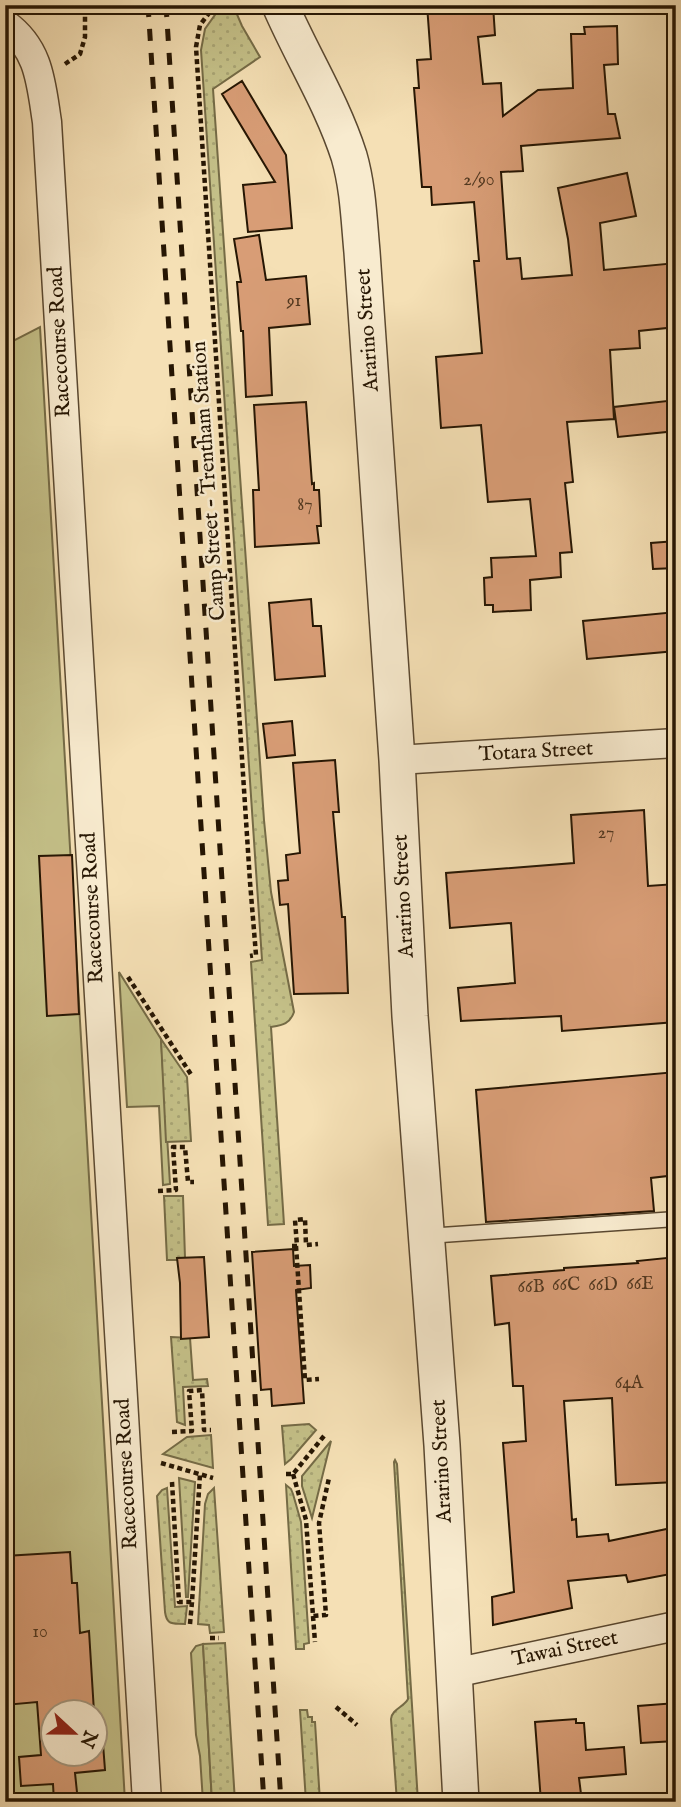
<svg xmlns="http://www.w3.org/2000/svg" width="681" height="1807" viewBox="0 0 681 1807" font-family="'IM FELL English',serif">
<defs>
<pattern id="garden-dots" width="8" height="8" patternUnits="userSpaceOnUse" patternTransform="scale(1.75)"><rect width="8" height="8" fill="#c4c088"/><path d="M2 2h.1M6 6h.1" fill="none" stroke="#a8a474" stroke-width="1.8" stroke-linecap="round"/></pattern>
</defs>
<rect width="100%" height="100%" fill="#f5e0b5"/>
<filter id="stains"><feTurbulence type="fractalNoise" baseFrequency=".00286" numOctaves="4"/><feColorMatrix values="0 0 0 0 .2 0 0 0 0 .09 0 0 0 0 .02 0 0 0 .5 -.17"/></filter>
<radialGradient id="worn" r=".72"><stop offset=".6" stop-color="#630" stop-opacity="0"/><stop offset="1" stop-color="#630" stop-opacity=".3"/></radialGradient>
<path fill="#c4c088" stroke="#756b46" stroke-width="2" fill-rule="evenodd" d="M40 327 125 1802H5V345ZM52 1713H94V1755H52Z
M119 972 161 1039 170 1184 163 1185 159 1106 127 1107Z
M203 1644 212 1802H203L200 1756 196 1735 191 1653 196 1646Z"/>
<path fill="url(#garden-dots)" stroke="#756b46" stroke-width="2" d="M222 5H233L242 26 260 57 213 89 264 820 271 892 294 1012C290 1024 282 1025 271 1027L284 1224 268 1225 251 962 262 960 201 50 205 29Z
M161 1039 187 1077 191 1141 166 1142Z
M164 1196H183L185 1258H177V1260H167Z
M171 1337 190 1338 193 1380 207 1379 208 1386 183 1387 185 1425 177 1422Z
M309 1424 316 1430 291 1459 285 1464 282 1426Z
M211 1435 213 1468 163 1454 187 1437Z
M331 1441 312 1518 302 1486V1476Z
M395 1460 397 1464 418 1802H397L391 1719C392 1709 404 1707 408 1699L394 1462Z
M179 1478 195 1482 188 1597H186Z
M286 1485 291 1489 293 1494 301 1522 309 1643 304 1644V1649H296Z
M167 1488 175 1607 187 1606 185 1624C173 1623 167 1626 165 1612L157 1496 162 1490Z
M214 1488 224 1632 210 1633 209 1625 198 1624 205 1504 208 1494Z
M225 1643 235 1802H212L203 1644Z
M300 1710H307L308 1717H312V1722H315L320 1802H306Z"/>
<path fill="#d89d76" stroke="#261603" stroke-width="2" d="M427 5H493L495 35 478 37 483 84 501 83 503 116 538 90 573 88 571 34H585L584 27 617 26 618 64 604 65 608 114H615L620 138 521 146 523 171 501 172 507 259 520 258 522 279 572 275 568 239 558 188 627 173 636 216 600 223 604 270 676 263V327L639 331 640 348 610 350 614 419 567 422 573 482 565 483 572 552 560 553 561 577 530 580 531 610 493 612V605H485L484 578 492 577 491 558 536 556 530 499 488 502 481 425 441 428 436 357 482 353 474 261H479L474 202 432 205 431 187H422L414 88H419L417 60 431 59Z
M242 81 286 155 292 228 248 232 243 185 275 182 222 94Z
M259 235 266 280 306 276 310 324 269 328 272 395 246 397 243 331H241L237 282H241L234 239Z
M676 400V431L618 437 614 407Z
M306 402 312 484 314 483V490H319L321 526H317L319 543 255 547 253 490H259L254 405Z
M676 541V568L653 569 651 543Z
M311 599 313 626H321L325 676 275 680 269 603Z
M676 612V651L587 659 583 621Z
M292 721 295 755 267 758 263 724Z
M335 760 339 812H333L342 917H345L348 993 294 994 288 904 280 905 278 881 288 880 286 855 300 853 293 763Z
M644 810 648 886 676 884V1022L562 1031 561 1016 461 1021 458 988 515 983 511 923 450 928 446 873 574 863 571 815Z
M72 855 79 1014 47 1016 39 856Z
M676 1072V1175L651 1178 654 1211 486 1222 476 1090Z
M293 1249 294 1266 310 1265 311 1288 296 1290 304 1403 272 1406 271 1389 261 1390 252 1252Z
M204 1257 209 1337 181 1339 180 1283 177 1258Z
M676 1257V1482L616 1485 612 1398 564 1401 572 1520 576 1519 577 1537 608 1534 609 1541 676 1527V1573L628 1582 626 1575 568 1581 572 1608 493 1625 492 1597 514 1592 503 1443 526 1441 523 1386H513L509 1323 495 1325 491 1276 564 1270V1268L638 1263 637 1261Z
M70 1552 72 1583H77L80 1633 89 1631 94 1712H52V1754H94V1721L96 1745 103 1744 105 1770 75 1773 78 1802H54L53 1784 21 1786 19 1757 41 1755 37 1702 5 1705V1556Z
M676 1703V1741L641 1743 638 1706Z
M576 1719V1723H584L586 1750 624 1747 626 1774 579 1778 582 1802H541L535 1722Z"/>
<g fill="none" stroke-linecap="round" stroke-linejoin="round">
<g stroke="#5a4830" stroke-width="17">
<path id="service" d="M427 1236 676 1219"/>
</g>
<g stroke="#5a4830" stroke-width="31">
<path id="minor" d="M5 24C40 49 41 84 47 122L147 1802
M397 760 676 743
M454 1673 676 1626"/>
</g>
<g stroke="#5a4830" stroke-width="38">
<path id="tertiary" d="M280 5C302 56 332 103 349 156 358 187 359 220 362 252L397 760 410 1016 442 1445 461 1802"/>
</g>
<path stroke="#261603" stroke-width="4.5" stroke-dasharray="5 3.5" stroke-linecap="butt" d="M215 5 200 25 196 47 250 882 256 955 250 956
M65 64 80 54 85 37V15L89 5
M128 977 192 1076
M158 1191 176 1190 173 1147H185L188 1182H194
M292 1246H297L295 1220 305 1219 306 1245 318 1244
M296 1246 305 1380 319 1379
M172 1432 192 1431 189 1391 202 1390 204 1430H211
M161 1463 213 1478
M286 1474H293L324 1436
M293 1474 306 1520 313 1616 326 1615 319 1523 329 1478
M172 1482 179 1602H192L200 1474
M313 1616 315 1642
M190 1624 192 1602
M210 1638H219
M336 1707 357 1725"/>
<use href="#service" stroke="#f8ebcf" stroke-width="14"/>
<use href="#minor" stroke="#f8ebcf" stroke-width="28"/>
<use href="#tertiary" stroke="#f8ebcf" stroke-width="35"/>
<path stroke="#261603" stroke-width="5" stroke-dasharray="12 12" stroke-linecap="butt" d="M148 5 264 1802
M166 5 281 1802"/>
</g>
<g text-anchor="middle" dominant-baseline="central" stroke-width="5" stroke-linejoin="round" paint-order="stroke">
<g font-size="18" fill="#523820">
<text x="479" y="180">2/90</text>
<text x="294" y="301">91</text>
<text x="305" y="505">87</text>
<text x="606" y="833">27</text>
<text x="640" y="1284">66E</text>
<text x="566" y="1285">66C</text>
<text x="603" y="1285">66D</text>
<text x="531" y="1287">66B</text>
<text x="629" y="1383">64A</text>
<text x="40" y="1632">10</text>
</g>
<g font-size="21" fill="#261603" stroke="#f8ebcf">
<text transform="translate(368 330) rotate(-94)">Ararino Street</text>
<text transform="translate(60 342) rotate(-93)">Racecourse Road</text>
<text transform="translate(209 481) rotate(-94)">Camp Street - Trentham Station</text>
<text transform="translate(536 752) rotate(-3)">Totara Street</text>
<text transform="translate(404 896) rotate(-93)">Ararino Street</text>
<text transform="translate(93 908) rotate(-93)">Racecourse Road</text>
<text transform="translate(442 1461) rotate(-93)">Ararino Street</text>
<text transform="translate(127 1474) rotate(-93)">Racecourse Road</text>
<text transform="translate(565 1649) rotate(-12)">Tawai Street</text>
</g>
</g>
<rect width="681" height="1807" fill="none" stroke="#f5e0b5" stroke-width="28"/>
<rect x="7" y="7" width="667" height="1793" fill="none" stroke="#261603" stroke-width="3.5"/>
<rect x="14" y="14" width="653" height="1779" fill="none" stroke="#261603" stroke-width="2"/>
<g transform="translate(74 1733) rotate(112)"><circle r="33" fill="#f8ebcf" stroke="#a4967d" stroke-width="2"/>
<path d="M0-5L12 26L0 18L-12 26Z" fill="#8f2418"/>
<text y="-10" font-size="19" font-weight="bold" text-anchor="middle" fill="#261603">N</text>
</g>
<rect width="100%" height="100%" filter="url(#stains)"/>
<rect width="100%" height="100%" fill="url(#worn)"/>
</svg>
